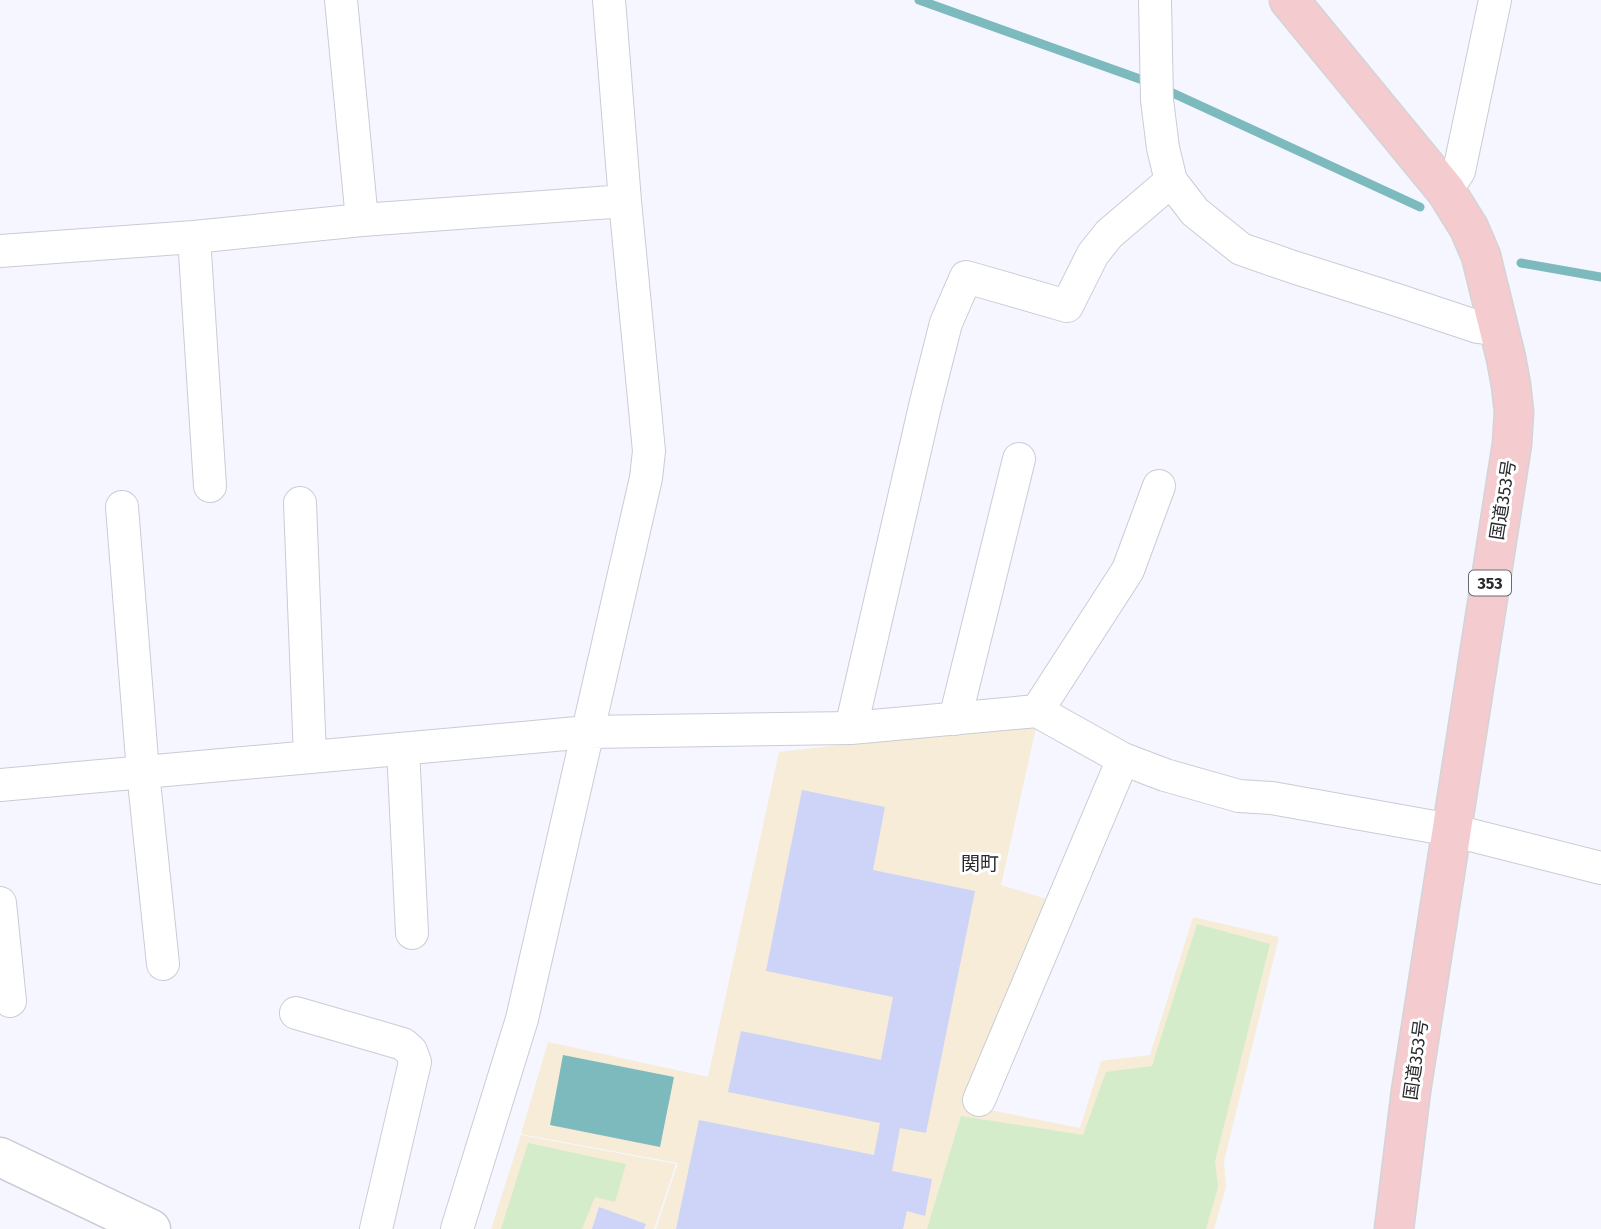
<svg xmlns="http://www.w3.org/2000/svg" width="1601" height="1229" viewBox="0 0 1601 1229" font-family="'Fira Sans','Noto Sans JP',sans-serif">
<rect width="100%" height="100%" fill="#f5f6ff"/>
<path fill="#f6ecd7" d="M1037 723 1001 885 1053 901 970 1106 1080 1128 1101 1061 1150 1055 1193 917 1279 937 1224 1161 1226 1187 1214 1229H656L678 1163 521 1134 548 1042 708 1077 779 752Z
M521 1135 676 1164 654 1229H491Z"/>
<path fill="#d4ecca" d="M1197 924 1270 944 1215 1161 1218 1187 1206 1229H927L961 1116 1083 1135 1106 1072 1152 1066Z
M528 1143 626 1164 615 1202 595 1197 582 1229H501Z"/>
<path fill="#7dbabe" d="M563 1055 674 1077 660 1147 550 1125Z"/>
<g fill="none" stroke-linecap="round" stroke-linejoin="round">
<path stroke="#7dbabe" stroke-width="9" d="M919 0 1151 83
M1164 89 1420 207
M1521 263 1601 277"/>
</g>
<path fill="#cdd4f8" d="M802 790 885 807 873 870 975 891 926 1133 900 1128 892 1171 932 1179 925 1216 907 1211 903 1229H676L699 1120 874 1155 880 1123 728 1092 741 1031 881 1060 893 997 766 971Z
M599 1207 646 1224 644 1229H592Z"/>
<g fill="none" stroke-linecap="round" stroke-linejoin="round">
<g stroke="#caccd4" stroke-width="34">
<path id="minor" d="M341 0 362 220
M1155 0 1157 100 1163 148 1171 181 1195 212 1241 249 1293 267 1394 299 1478 327 1500 330
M1446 191 1459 171 1495 0
M194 237 210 486
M0 251 194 237 362 220 625 201
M300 503 310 757
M122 507 143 772 163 964
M1037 711 1128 570 1159 486
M955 719 1019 459
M851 728 926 402 946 323 966 277 1067 306 1093 254 1109 234 1171 181
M403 749 412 933
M0 785 588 732 851 728 1037 711 1123 759 1165 775 1239 796 1272 798 1451 830 1601 868
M0 903 10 1001
M296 1013 403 1044 411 1051 415 1062 376 1229
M979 1100 1123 759
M457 1229 522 1019 646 478 649 451 625 201 609 0"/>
</g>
<g stroke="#caccd4" stroke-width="41">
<path id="tertiary" d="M0 1157 151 1229"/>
</g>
<g stroke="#d4d4d5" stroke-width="41">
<path id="trunk" d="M1289 0 1446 191 1469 228 1481 256 1506 358 1511 385 1514 412 1512 444 1411 1091 1394 1229"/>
</g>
<use href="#minor" stroke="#fff" stroke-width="32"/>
<use href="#tertiary" stroke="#fff" stroke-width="38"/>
<use href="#trunk" stroke="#f4cbce" stroke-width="38"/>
</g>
<g text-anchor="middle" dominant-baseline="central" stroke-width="6" stroke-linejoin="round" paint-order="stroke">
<rect fill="#fff" stroke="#6a6a6d" stroke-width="2" x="1469" y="570.5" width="42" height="25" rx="5"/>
<g font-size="16" font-weight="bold" fill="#2a2a2e">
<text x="1490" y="583">353</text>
</g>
<g font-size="18" fill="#2a2a2e" stroke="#fff">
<text transform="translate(1503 500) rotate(-81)">国道353号</text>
<text transform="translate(1416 1060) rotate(-82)">国道353号</text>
</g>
<g font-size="19" fill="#2a2a2e" stroke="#fff">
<text x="980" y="863">関町</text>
</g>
</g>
</svg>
